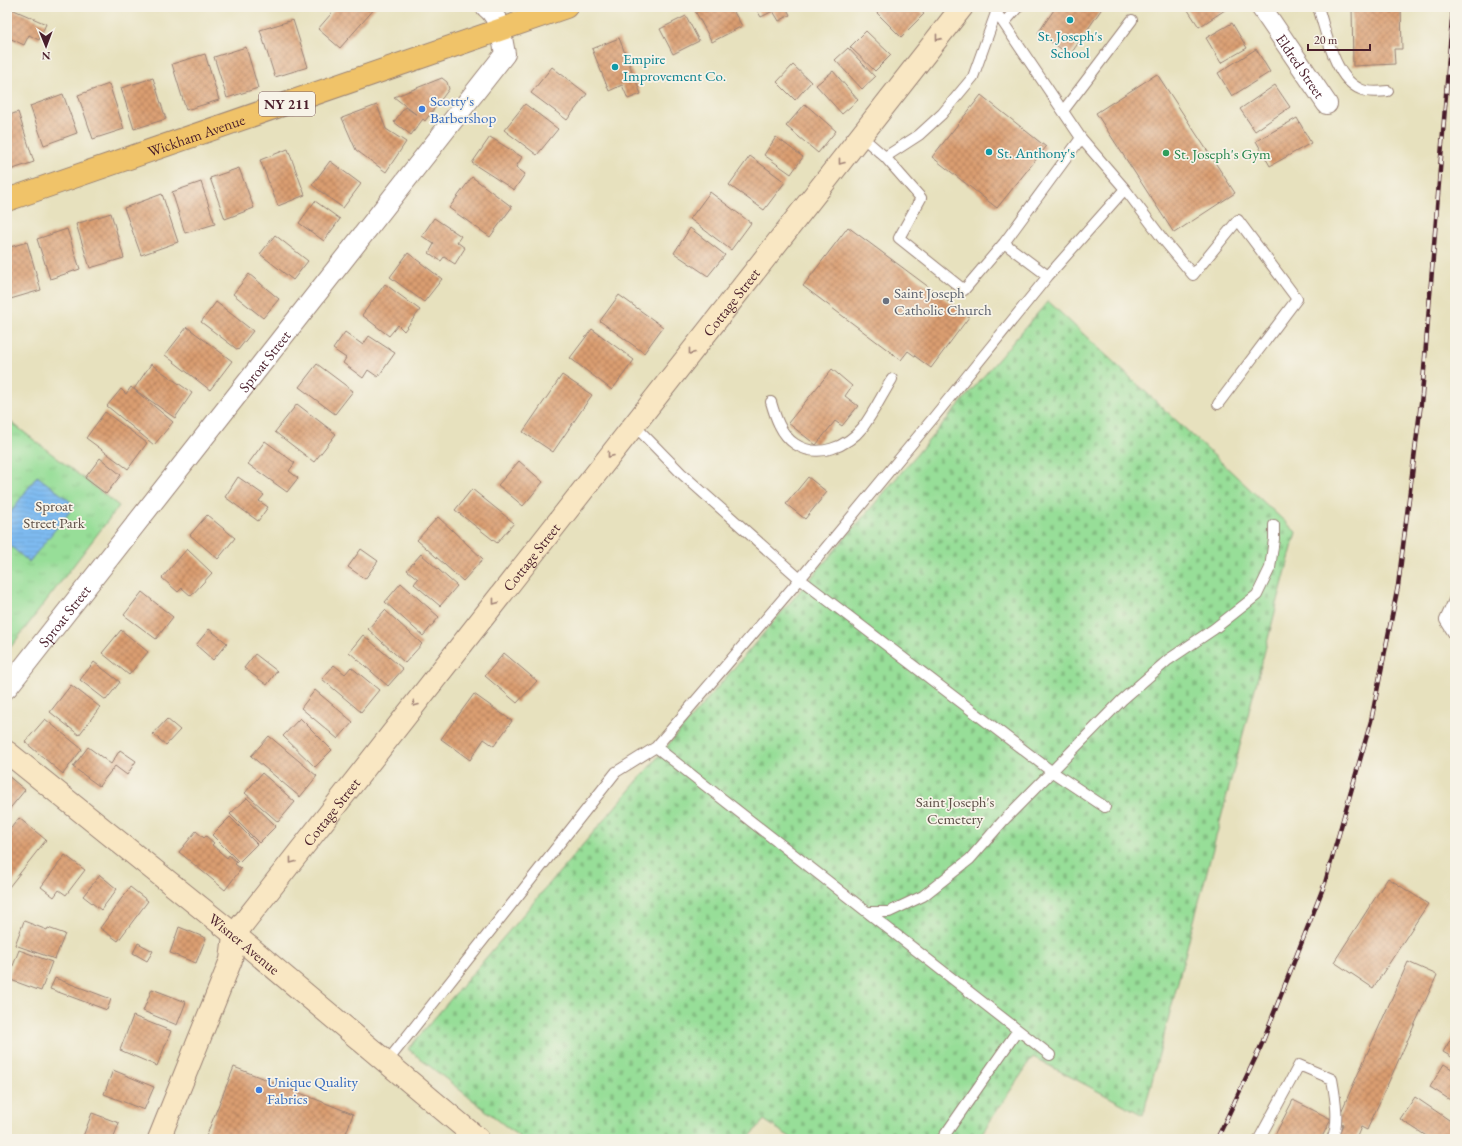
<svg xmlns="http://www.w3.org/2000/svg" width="1462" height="1146" viewBox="0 0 1462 1146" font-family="'EB Garamond',serif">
<defs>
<pattern id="grass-tufts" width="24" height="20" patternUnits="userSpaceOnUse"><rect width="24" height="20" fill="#97de98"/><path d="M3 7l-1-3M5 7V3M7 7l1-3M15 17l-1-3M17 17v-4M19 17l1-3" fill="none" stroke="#84be83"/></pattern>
<pattern id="cemetery-stones" width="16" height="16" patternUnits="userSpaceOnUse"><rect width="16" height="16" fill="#97de98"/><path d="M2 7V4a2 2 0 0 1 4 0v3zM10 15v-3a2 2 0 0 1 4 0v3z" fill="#84be83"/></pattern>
<pattern id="water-rules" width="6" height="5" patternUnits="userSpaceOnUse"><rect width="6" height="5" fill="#7ebbf1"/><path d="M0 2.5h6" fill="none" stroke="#6ea0cf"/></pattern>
<pattern id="building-cross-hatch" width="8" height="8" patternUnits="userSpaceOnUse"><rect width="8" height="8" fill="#da9e71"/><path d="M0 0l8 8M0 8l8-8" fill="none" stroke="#b3805d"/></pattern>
</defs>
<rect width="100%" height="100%" fill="#f7f3e8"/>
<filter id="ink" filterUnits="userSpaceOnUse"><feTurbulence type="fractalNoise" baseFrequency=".025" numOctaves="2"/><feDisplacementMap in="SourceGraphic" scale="8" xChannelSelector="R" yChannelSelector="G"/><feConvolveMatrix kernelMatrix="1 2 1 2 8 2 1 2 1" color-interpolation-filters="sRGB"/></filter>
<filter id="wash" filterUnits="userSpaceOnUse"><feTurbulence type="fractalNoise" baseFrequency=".012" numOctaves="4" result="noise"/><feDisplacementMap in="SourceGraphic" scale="16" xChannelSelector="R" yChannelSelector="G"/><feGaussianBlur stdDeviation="0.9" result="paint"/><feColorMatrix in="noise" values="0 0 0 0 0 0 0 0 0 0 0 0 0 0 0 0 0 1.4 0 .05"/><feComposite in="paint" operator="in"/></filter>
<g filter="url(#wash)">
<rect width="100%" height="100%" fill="#e7e1be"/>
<path fill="url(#grass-tufts)" stroke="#707e62" d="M7 419 119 506 7 652Z"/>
<path fill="url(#cemetery-stones)" stroke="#707e62" d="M1048 301 1296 532 1143 1115 1033 1057 978 1139H793L764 1120 748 1139H522L408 1049Z"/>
<path fill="url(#water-rules)" stroke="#646d8e" d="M37 476 75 505 29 562 7 543V517Z"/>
<g id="blocks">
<path fill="url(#building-cross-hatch)" d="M7 7 46 24 39 40 29 35 24 45 7 37Z
M337 7H376L340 48 318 29Z
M698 7H731L742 26 712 42 694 9Z
M755 7H786L790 15 779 21 773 11 761 17Z
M871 7H916L924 14 901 37Z
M1056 7H1103L1070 55 1038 33Z
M1186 7H1227L1228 8 1199 27Z
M1352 7H1401L1402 49H1394L1395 64 1353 66Z
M686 16 699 41 673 54 660 29Z
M293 20 308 67 275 77 260 30Z
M1232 23 1247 48 1221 63 1206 38Z
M866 31 891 55 875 71 850 47Z
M619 38 641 94 628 99 622 85 609 91 592 49Z
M246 47 258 88 227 98 214 57Z
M848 48 875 77 862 89 835 60Z
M1256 49 1270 72 1232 96 1218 73Z
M205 54 219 100 186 110 172 64Z
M793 65 811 82 795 100 777 82Z
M552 67 587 94 567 120 531 93Z
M833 71 858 100 842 114 816 85Z
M1157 74 1235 193 1174 233 1096 113Z
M153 78 166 119 134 129 121 88Z
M442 78 447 82 449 89 425 121 423 119 411 135 394 122 405 107 417 115 394 97Z
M109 84 124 129 93 139 78 95Z
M1275 85 1290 107 1255 131 1240 109Z
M63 94 77 133 44 145 30 106Z
M981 95 1046 147 997 208 932 157Z
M525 104 558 129 537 155 504 130Z
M805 104 836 131 818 153 786 126Z
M377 105 386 129 406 142 386 172 356 150 342 118Z
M18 112 34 162 7 171V116Z
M1297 118 1311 143 1270 166 1256 141Z
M490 137 522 157 516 167 525 174 514 190 472 163Z
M776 137 803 157 791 174 764 155Z
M288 149 305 195 278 206 260 160Z
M750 156 785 182 764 210 729 185Z
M330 161 361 184 343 208 312 185Z
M239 168 254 208 225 219 210 178Z
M472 177 512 207 490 237 449 208Z
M201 182 215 224 185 233 172 192Z
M710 192 751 223 731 250 690 219Z
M162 194 178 242 141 255 124 208Z
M315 201 340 219 324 241 299 223Z
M111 213 124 258 90 268 76 224Z
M434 218 461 236 457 242 465 248 455 264 444 257 441 261 429 253 434 244 422 236Z
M848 227 969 317 931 368 908 351 901 360 803 286Z
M690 228 725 255 708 276 674 253Z
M67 229 80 269 50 279 37 239Z
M275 235 308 261 293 280 260 254Z
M27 242 41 290 7 300V248Z
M408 253 442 279 424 302 390 277Z
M249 274 279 299 263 318 233 294Z
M385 284 420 310 404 331 398 325 389 336 362 315Z
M619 295 663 327 644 353 600 321Z
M216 302 253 331 238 350 201 322Z
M187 327 232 361 210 390 165 355Z
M592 329 634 360 612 390 570 358Z
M345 332 363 345 369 336 395 353 378 377 368 370 363 378 343 363 346 358 333 349Z
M151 364 192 393 175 418 134 389Z
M317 364 353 391 335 414 299 387Z
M832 369 852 386 845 396 858 406 842 426 835 421 816 445 788 423Z
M562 375 592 395 553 452 523 432Z
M131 387 173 422 154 445 107 406 121 389 126 394Z
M297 404 336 434 314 462 275 432Z
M105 412 147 443 128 469 86 438Z
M265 441 295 463 289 471 298 478 287 492 248 464Z
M100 458 121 475 106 494 85 478Z
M519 461 543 482 523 506 498 485Z
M238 477 264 495 259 501 268 507 258 521 225 497Z
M808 477 827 492 805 519 786 504Z
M472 489 514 523 497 543 455 510Z
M207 515 235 538 218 559 190 535Z
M438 517 483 559 463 581 417 540Z
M187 549 212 573 191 596 182 588 178 592 162 578Z
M361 549 378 561 365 579 348 567Z
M421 554 457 586 440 606 414 584 418 579 407 570Z
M401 583 439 617 423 636 385 602Z
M142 592 173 617 156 639 124 615Z
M385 610 422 644 405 663 368 629Z
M209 629 227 643 213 660 196 645Z
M121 630 148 652 129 675 102 653Z
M363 635 403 669 388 686 349 652Z
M504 653 537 681 517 703 485 676Z
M255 654 277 671 267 685 244 668Z
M94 662 120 682 106 700 80 680Z
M334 665 345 674 351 667 379 690 361 712 322 679Z
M71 685 100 707 79 735 50 712Z
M315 690 353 722 338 739 301 708Z
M474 694 512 721 494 746 484 739 470 760 441 739Z
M300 718 332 750 315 767 283 736Z
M45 719 82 749 63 774 25 742Z
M167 719 180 730 166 745 153 734Z
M269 736 317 776 300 797 251 756Z
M88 747 111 764 120 750 136 761 127 775 115 766 99 786 73 767Z
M262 773 295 802 278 822 245 793Z
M7 775 25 790 7 812Z
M247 798 276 826 259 843 230 814Z
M230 817 257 844 239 862 212 835Z
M19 818 46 840 9 887 7 885V865L10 862 7 859V833Z
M196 831 204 838 206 836 214 843 212 845 227 858 229 855 237 862 235 864 241 869 225 890 179 852Z
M65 855 85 870 66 895 59 890 54 897 41 887Z
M100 875 117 889 101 910 83 896Z
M1388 878 1428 904 1373 988 1334 962Z
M130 887 148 901 118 941 100 928Z
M24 921 47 930 48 928 65 934 55 959 15 945Z
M179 927 206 938 196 963 170 953Z
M138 943 153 951 147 961 133 953Z
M19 950 52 962 41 991 8 979Z
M1408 962 1437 975 1367 1130 1361 1127 1356 1139H1337L1343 1124 1337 1121Z
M55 978 111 999 107 1010 50 989Z
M152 989 186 1002 177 1025 143 1011Z
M133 1016 171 1031 157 1066 120 1050Z
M1455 1032V1059L1443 1052Z
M1444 1064 1455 1071V1103L1430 1087Z
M234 1067 353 1114 344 1139H205Z
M113 1070 154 1087 144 1110 104 1094Z
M1415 1097 1455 1124V1130L1449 1139H1431L1400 1119Z
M1293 1100 1331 1119 1321 1139H1273Z
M92 1113 119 1123 113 1139H82Z"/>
</g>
</g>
<g filter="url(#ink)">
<use href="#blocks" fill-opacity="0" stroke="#988074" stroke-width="1"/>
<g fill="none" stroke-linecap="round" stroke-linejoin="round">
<g stroke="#988074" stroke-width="12">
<path id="lane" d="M1318 7C1326 31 1334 78 1360 89 1368 93 1379 92 1388 91
M994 9 1081 138
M1004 23 1018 7
M1063 111 1132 20
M861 136 885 157 921 198 899 238 964 290 1004 243 1081 138 1125 189 1162 238 1193 275 1238 220 1297 299 1218 404
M885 157 919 135 942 114 973 77 996 13
M1004 243 1048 276
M771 402C775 416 781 435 795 444 818 459 847 447 863 427 874 412 882 395 892 379
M634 425 681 473 800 579 1051 771 1105 807
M1455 598 1445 620 1455 636
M656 747 1050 1055
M868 912H889L923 896 970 859 1003 821 1122 700 1168 660 1214 629 1257 595 1270 568 1274 539V525
M386 1063 616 772 656 747 800 579 934 417 1048 276 1125 189
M942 1139 1018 1030
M1259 1139 1299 1065 1332 1079C1335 1096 1340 1123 1332 1139"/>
</g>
<g stroke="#988074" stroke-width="22">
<g id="street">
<path id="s1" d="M1261 7 1327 104"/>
<path id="s2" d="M7 688 505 54C502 38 500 17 486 7"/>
</g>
</g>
<g stroke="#988074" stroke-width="24">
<g id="secondary">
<path id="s3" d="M7 752 241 940 478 1139"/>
<path id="s4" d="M159 1139 231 960 234 935 962 7"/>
</g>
</g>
<g stroke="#988074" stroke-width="24">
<g id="primary">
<path id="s5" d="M7 200 566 7"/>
</g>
</g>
<use href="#lane" stroke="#fff" stroke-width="10"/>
<use href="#street" stroke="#fff" stroke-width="20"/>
<use href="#secondary" stroke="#f9e7c3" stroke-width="22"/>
<use href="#primary" stroke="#f0c369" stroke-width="22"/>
<g stroke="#4a1f2b" stroke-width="4.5">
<path id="rail" d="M1217 1139 1261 1046 1325 883 1371 721 1398 586 1422 395 1453 7"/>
</g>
<use href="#rail" stroke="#f7f3e8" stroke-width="3" stroke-dasharray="9" stroke-linecap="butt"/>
</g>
<defs><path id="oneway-chevron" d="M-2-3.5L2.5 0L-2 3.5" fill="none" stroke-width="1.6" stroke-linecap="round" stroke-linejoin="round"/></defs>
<g stroke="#a28377">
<use href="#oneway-chevron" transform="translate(938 38) rotate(128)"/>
<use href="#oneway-chevron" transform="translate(841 162) rotate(128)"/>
<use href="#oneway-chevron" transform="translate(691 352) rotate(128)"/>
<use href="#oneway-chevron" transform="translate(610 455) rotate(128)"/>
<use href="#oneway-chevron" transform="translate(495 602) rotate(128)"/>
<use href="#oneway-chevron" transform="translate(415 704) rotate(128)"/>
<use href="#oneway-chevron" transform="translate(292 861) rotate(128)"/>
</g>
</g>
<g fill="#0f9aa8" stroke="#f7f3e8" stroke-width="1.5">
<circle cx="1070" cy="20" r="4"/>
<circle cx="615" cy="67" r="4"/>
<circle cx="989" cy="152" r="4"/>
</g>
<g fill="#3f7fe0" stroke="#f7f3e8" stroke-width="1.5">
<circle cx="422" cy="109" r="4"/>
<circle cx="259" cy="1090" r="4"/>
</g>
<circle fill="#2e9e5b" stroke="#f7f3e8" stroke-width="1.5" cx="1166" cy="153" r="4"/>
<circle fill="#6b7280" stroke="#f7f3e8" stroke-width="1.5" cx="886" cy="301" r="4"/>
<g text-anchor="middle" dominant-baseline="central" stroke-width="3.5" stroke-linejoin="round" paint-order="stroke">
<rect fill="#f7f3e8" stroke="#7e5f64" stroke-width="1" x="259" y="92" width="56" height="24" rx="3"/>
<g font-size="14" font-weight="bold" fill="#4a1f2b">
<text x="287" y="104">NY 211</text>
</g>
<g font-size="15" fill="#0d838f" stroke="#f7f3e8" text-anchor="start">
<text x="1070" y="35" text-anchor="middle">St. Joseph's<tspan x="1070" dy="17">School</tspan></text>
<text x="623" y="58">Empire<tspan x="623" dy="17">Improvement Co.</tspan></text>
<text x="997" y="152">St. Anthony's</text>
</g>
<g font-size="15" fill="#4a1f2b" stroke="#f7f3e8">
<text stroke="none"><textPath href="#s1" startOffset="71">Eldred Street</textPath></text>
<text stroke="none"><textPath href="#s5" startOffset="200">Wickham Avenue</textPath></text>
<text stroke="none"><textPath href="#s4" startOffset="1023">Cottage Street</textPath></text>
<text stroke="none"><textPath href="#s2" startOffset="416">Sproat Street</textPath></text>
<text stroke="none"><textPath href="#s4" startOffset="699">Cottage Street</textPath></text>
<text stroke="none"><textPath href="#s2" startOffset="92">Sproat Street</textPath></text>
<text stroke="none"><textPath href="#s4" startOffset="375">Cottage Street</textPath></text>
<text stroke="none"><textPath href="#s3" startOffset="305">Wisner Avenue</textPath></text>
</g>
<g font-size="15" fill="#366cbe" stroke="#f7f3e8" text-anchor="start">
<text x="430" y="100">Scotty's<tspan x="430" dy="17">Barbershop</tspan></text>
<text x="267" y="1081">Unique Quality<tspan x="267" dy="17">Fabrics</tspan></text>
</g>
<g font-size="15" fill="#27864d" stroke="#f7f3e8" text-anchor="start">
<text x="1174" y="153">St. Joseph's Gym</text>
</g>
<g font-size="15" fill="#5b616d" stroke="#f7f3e8" text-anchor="start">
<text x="894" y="292">Saint Joseph<tspan x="894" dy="17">Catholic Church</tspan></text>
</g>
<g font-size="15" fill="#5d4f46" stroke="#f7f3e8">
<text x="54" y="505">Sproat<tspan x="54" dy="17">Street Park</tspan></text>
<text x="955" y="801">Saint Joseph's<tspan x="955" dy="17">Cemetery</tspan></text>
</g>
</g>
<rect width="1462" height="1146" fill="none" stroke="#f7f3e8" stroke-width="24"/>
<g transform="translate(46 46) rotate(179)" stroke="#f7f3e8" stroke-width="3" paint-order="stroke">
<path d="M0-3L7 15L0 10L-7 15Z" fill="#4a1f2b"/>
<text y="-6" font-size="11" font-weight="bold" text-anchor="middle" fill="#4a1f2b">N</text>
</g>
<path d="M1308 44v6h62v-6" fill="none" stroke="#4a1f2b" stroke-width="2"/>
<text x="1314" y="44" font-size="12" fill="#4a1f2b" stroke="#f7f3e8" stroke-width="3" paint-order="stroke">20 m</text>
</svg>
